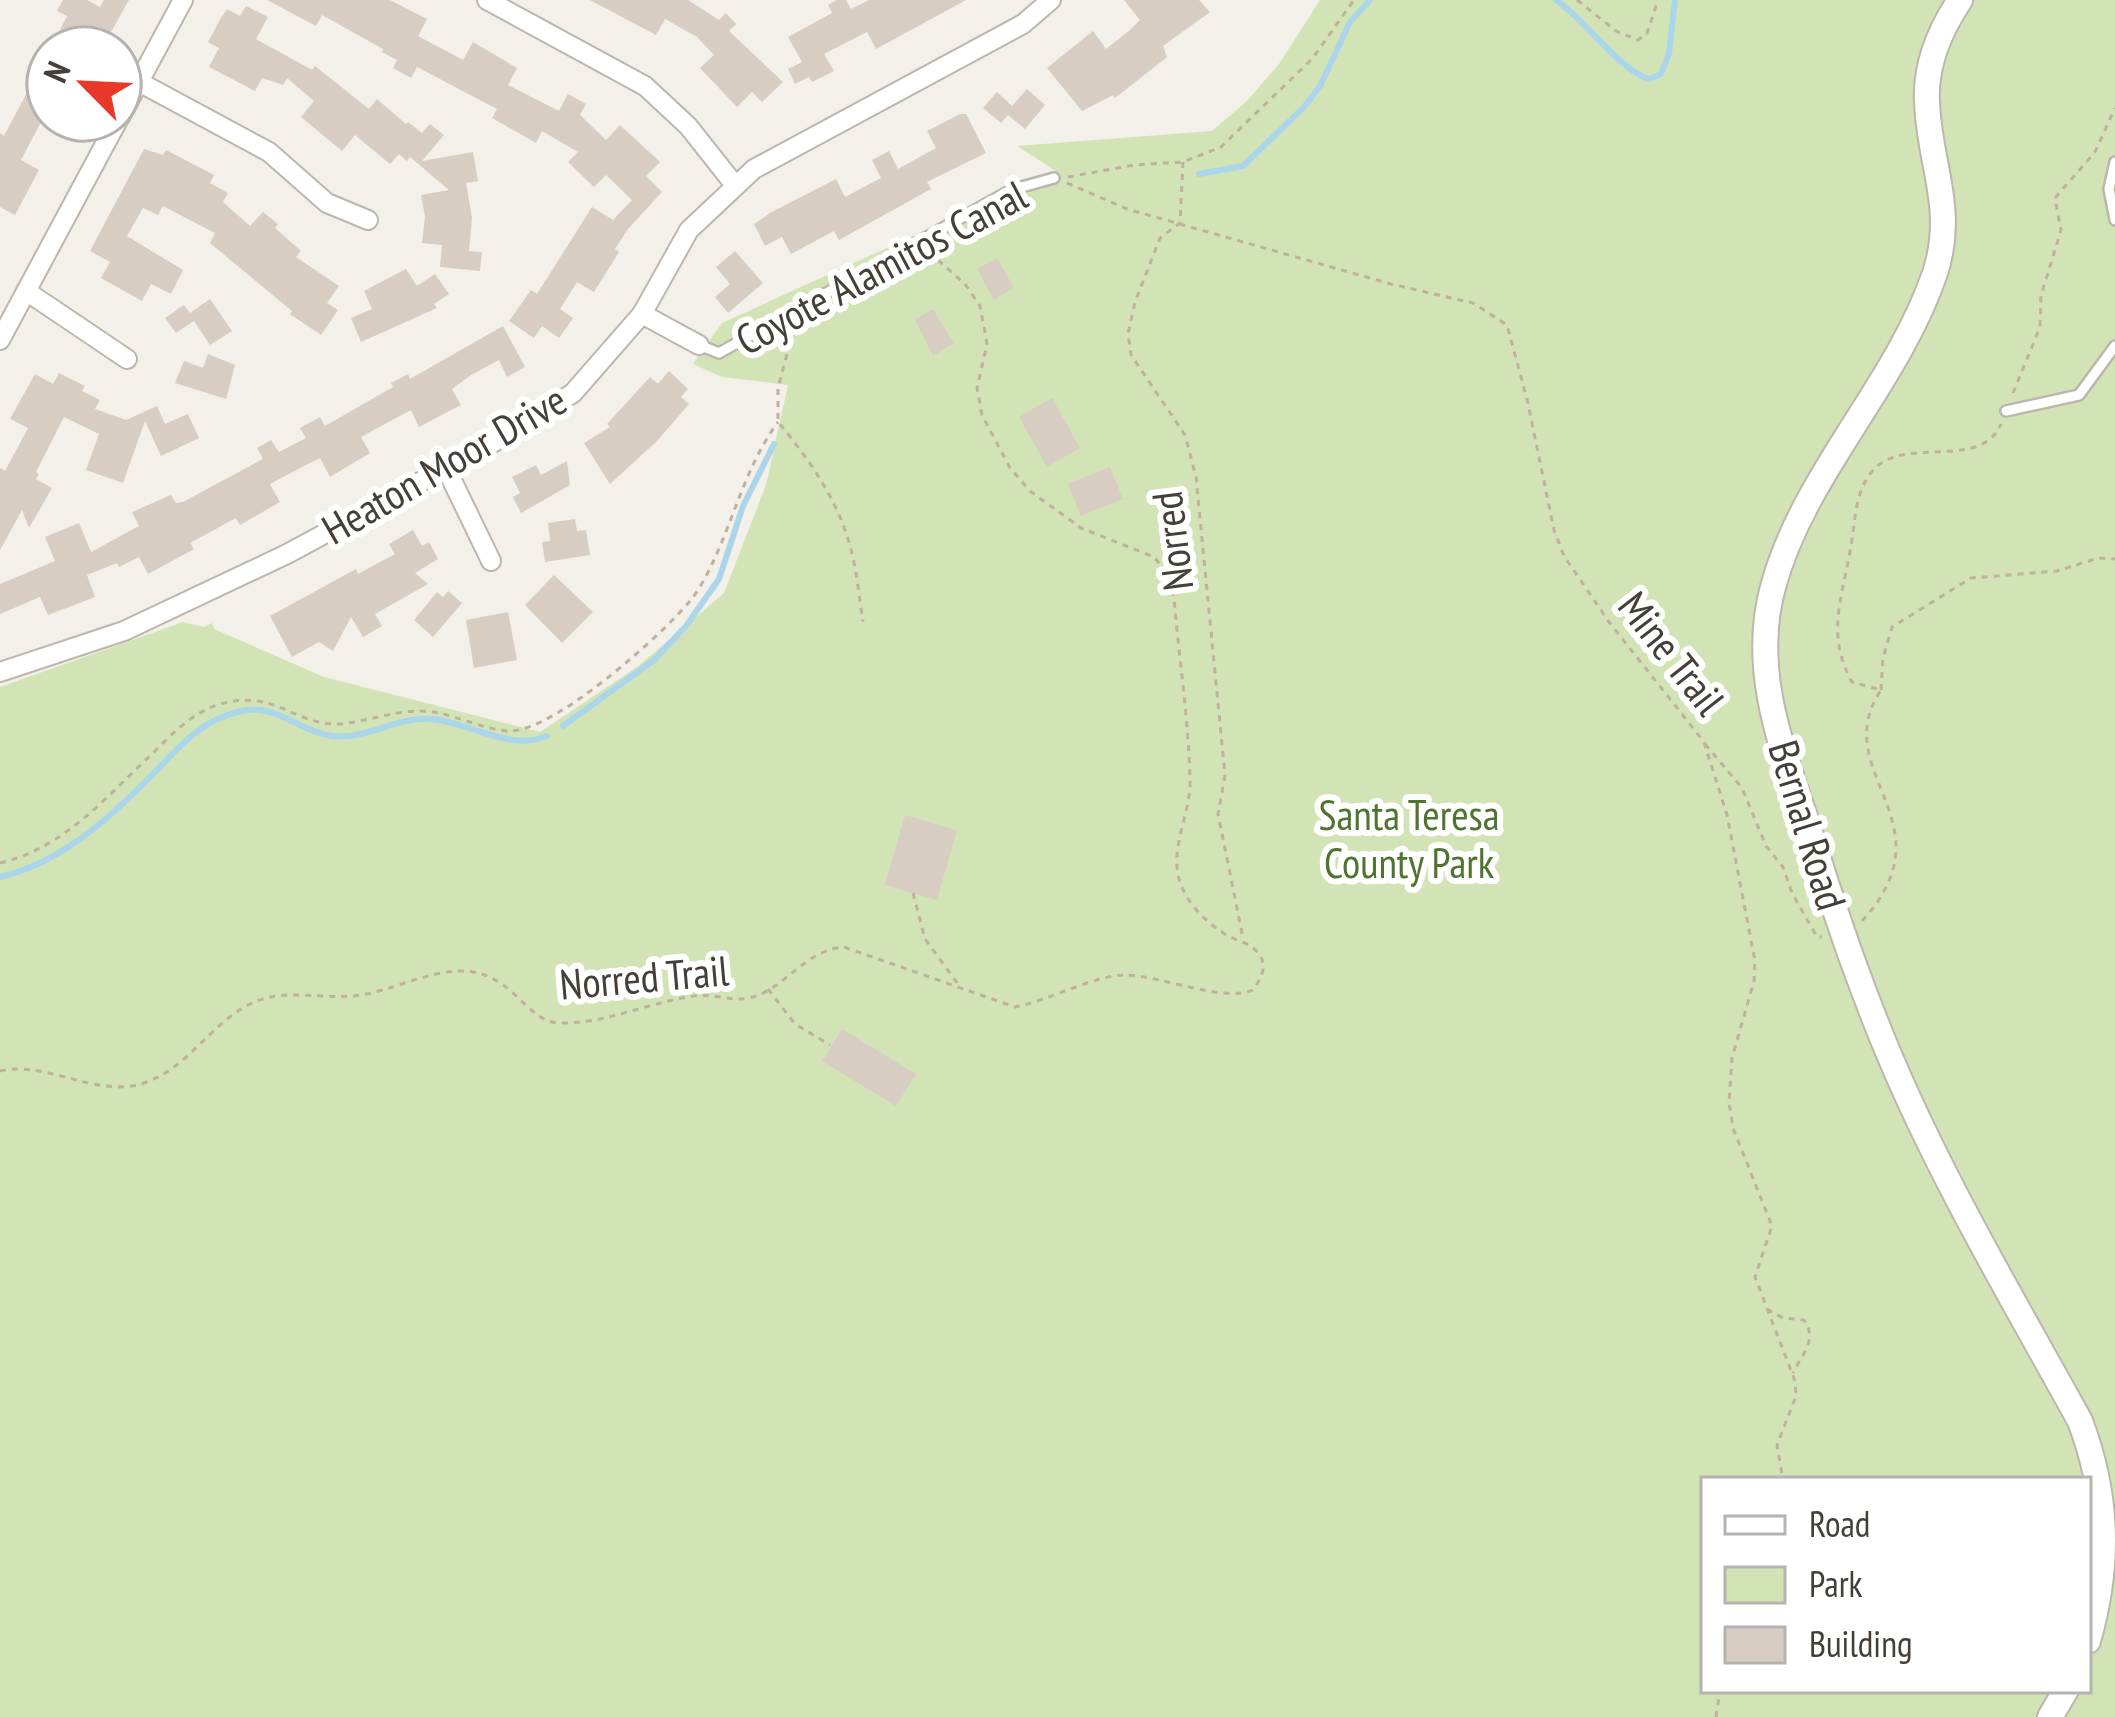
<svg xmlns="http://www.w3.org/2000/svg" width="2115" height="1717" viewBox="0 0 2115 1717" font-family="'PT Sans Narrow',sans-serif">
<rect width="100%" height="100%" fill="#f3efe9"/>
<path fill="#d2e4b5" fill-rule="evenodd" d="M1320 0H2115V1717H0V687L183 622 204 627 212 623 214 629 324 677 540 732 637 667 724 593 766 485 788 385 722 377 693 364 722 323 1056 171 1017 146 1212 131 1247 101 1279 64ZM1704 1480H2088V1690H1704Z"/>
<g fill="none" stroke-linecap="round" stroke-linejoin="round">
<path stroke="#aad5eb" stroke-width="6" d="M1556 0C1586 20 1619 70 1649 79L1661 74 1669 54 1675 0
M1199 174 1243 166 1304 107 1320 86 1350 22 1370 0
M563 726 654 660 686 626 719 579 743 506 774 444
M0 877C60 863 108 820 151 776 178 749 198 722 237 712 275 701 297 731 332 736 367 740 397 716 431 719 469 722 510 752 547 736"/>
</g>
<path fill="#d7cdc2" d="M63 0H87L100 7 104 0H129L102 48H51L67 16 57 11Z
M267 0H390L427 19 418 36 463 60 473 42 517 68 508 85 559 111 568 94 586 104 580 115 606 140 620 125 660 162 646 176 662 192 628 229 615 249 619 252 594 292 577 282 560 309 573 318 559 338 542 326 534 338 509 321 531 290 537 294 592 207 613 220 632 200 606 175 594 187 568 162 578 152 542 131 536 143 492 118 497 109 417 67 411 78 393 68 397 60 382 52 383 49 322 15 316 26Z
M590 0H688L719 20 726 13 736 24 729 31 783 82 762 102 752 92 737 107 700 68 714 55 697 37 665 19 656 35Z
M837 0H846L851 9 869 0H966L876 49 867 32 824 54 834 71 812 82 809 77 795 84 788 69 802 62 788 37 832 13 828 5Z
M1124 0H1199L1210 12 1163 46 1167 57 1115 98 1113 95 1082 111 1047 68 1093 31 1106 49 1130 30 1140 20Z
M246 6 268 17 256 39 312 70 315 66 369 109 377 99 406 124 408 122 422 133 430 124 444 135 422 161 473 152 478 181 466 183 472 218 469 251 482 252 480 271 440 267 442 245 422 243 425 216 421 195 449 190 410 157 407 161 399 154 390 164 355 135 342 151 301 117 314 101 287 78 283 85 262 78 255 91 209 67 219 48 208 42 222 16 227 9 240 16Z
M48 53V109L21 160 39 170 15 215 0 207V133L4 136Z
M1027 89 1045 105 1025 129 1008 115 1001 123 983 108 997 92 1012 106Z
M960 114H966L986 153 927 182 931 189 839 240 834 231 791 254 782 237 765 246 754 224 770 213 836 179 845 197 881 178 872 160 889 151 898 169 936 148 927 131Z
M144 149 163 155 166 150 214 175 210 183 228 193 223 202 250 226 263 212 278 224 275 228 301 251 296 257 339 286 327 303 338 310 321 335 290 314 292 311 210 243 215 233 163 206 158 215 143 208 127 236 183 270 171 294 151 284 142 301 101 278 110 262 90 251Z
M735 251 763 283 728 313 715 297 730 284 716 267Z
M997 258 1014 288 994 300 977 269Z
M406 269 417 286 435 274 449 294 434 304 437 308 361 342 351 318 372 309 364 291Z
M210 299 232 331 210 345 194 321 176 333 165 318 184 305 190 313Z
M933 309 954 343 933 356 915 319Z
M503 326 525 367 507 377 499 360 471 375 452 389 461 405 447 412 419 427 411 410 383 425 361 437 370 453 330 477 320 458 300 468 270 484 280 502 240 525 236 518 190 543 194 549 148 574 139 557 119 567 117 563 87 575 95 597 48 615 40 597 0 614V584L55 561 45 537 79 523 91 552 139 526 132 512 171 495 176 503 183 502 263 459 257 448 271 440 279 452 306 438 300 428 320 417 325 426 393 387 391 383 408 374 410 379Z
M208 354 235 365 226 399 175 383 184 361 203 368Z
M669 371 688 389 681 397 689 404 657 441 610 484 584 443 610 427 607 424 650 377 658 384Z
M59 373 85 386 82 391 100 400 95 409 126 420 157 406 165 424 188 414 199 438 161 456 145 421 123 483 86 470 99 434 64 417 36 472 39 474 36 479 52 488 29 528 22 510 0 550V468L5 471 28 428 10 419 35 374 53 384Z
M1052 398 1080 448 1047 467 1019 417Z
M567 461 570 485 521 513 513 497 520 493 512 477 536 465 541 475Z
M1110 467 1123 499 1081 516 1068 484Z
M575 519 577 531 586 530 590 555 545 562 542 542 550 541 548 523Z
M413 530 422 546 429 542 438 559 415 573 428 584 375 614 382 626 363 637 351 617 333 651 319 642 292 657 270 616 356 569 358 574 395 554 389 544Z
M554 575 593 612 562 643 525 605Z
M448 591 462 603 433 637 414 620 437 592 443 597Z
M508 612 517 660 474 668 466 620Z
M905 815 957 830 937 900 885 885Z
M842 1029 916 1074 896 1106 822 1061Z"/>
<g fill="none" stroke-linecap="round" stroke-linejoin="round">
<g stroke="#beb6ac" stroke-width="14">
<path id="service" d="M2115 162 2109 189 2115 220
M699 345 719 353 1011 190 1054 178
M2006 411 2079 395 2115 346"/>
</g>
<g stroke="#beb6ac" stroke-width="22">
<path id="minor" d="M487 0 645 86 688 126 734 184
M139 82 269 152 327 203 368 220
M120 117 183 0
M26 291 127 359
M642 314 699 345
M0 340 118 120
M445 466 491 561
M0 672 124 631 287 554 511 433 573 393 642 314 689 230 754 169 1023 24 1051 0"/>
</g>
<g stroke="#beb6ac" stroke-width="28">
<path id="tertiary" d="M1960 0C1940 30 1925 65 1927 102 1929 164 1956 209 1935 273 1897 385 1804 473 1773 587 1750 670 1782 748 1808 826 1836 916 1866 1005 1905 1091 1956 1204 2020 1312 2080 1421 2108 1495 2110 1564 2088 1641
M2050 1717 2066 1690"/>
</g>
<path stroke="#beb19e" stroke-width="3" stroke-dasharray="6 6" stroke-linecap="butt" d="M1577 0 1616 31 1638 40 1647 33 1658 0
M1183 162 1180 223 1160 238 1135 302 1128 334 1131 355 1185 435 1196 477 1225 775 1218 814 1243 938
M1068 177 1134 165 1183 162 1221 147 1312 59 1354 0
M1067 183 1127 209 1391 284 1473 303 1507 325 1527 399 1554 530 1564 556 1609 622 1704 742 1727 815 1755 961 1754 981 1732 1058 1729 1102 1733 1128 1772 1226 1755 1277 1795 1381 1796 1396 1777 1445 1783 1480
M793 331 778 388V422C808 458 838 500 850 546 857 570 859 597 863 622
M2013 393 2040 327 2041 296 2061 230 2055 198 2095 152 2115 108
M1881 690 1883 658 1892 627 1971 578 2057 571 2098 558 2115 559
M1705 744 1742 788 1766 846 1783 867 1792 893 1817 937H1822
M0 863C64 848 105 798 152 754 171 735 191 714 217 705 275 687 291 725 339 724 366 722 392 711 420 711 450 711 479 729 508 731 553 733 661 636 690 601 699 590 707 575 713 562 735 515 747 464 778 422
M913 893 925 939 958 984
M1862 921C1953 822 1826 772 1881 690L1852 682C1825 634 1843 595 1851 546 1856 516 1855 480 1883 462 1918 441 1983 467 2001 424
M768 989 795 1024 830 1045
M0 1071C48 1060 96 1099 144 1083 189 1068 210 1023 252 1003 284 988 319 999 352 996 388 993 423 972 459 971 514 970 525 1023 560 1023 605 1024 650 1002 694 996 712 993 732 1002 749 998 785 990 804 950 844 947L1015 1007C1047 1001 1096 975 1124 975 1160 975 1224 1003 1253 990 1260 980 1268 967 1260 956 1253 944 1241 942 1230 937 1208 925 1182 900 1178 874 1172 844 1190 813 1190 783 1189 721 1179 659 1174 598L1166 572 1154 557 1081 528 1030 491 1010 468 982 415 977 388 987 344 980 306 965 284 930 253
M1767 1309 1783 1318 1804 1320C1818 1340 1802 1354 1793 1373
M1716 1717 1720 1690"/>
<use href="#service" stroke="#fff" stroke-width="9"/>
<use href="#minor" stroke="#fff" stroke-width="18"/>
<use href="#tertiary" stroke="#fff" stroke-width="24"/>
</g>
<g text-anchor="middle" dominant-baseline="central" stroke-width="12" stroke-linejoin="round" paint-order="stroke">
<g font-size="42" fill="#463f38" stroke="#fff">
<text transform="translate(881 267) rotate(-28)">Coyote Alamitos Canal</text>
<text transform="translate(444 464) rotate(-30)">Heaton Moor Drive</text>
<text transform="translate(1172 541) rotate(-97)">Norred</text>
<text transform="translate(1672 653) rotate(52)">Mine Trail</text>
<text transform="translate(1808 825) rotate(73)">Bernal Road</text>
<text transform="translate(644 977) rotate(-5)">Norred Trail</text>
</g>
<g font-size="42" fill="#4e742f" stroke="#fff">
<text x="1409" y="814">Santa Teresa<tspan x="1409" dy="48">County Park</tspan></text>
</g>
</g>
<rect x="1701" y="1477" width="390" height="216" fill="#ffffff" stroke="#b5b2af" stroke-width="3"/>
<rect x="1725" y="1516" width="60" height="18" fill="#ffffff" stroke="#b5b2af" stroke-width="3"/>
<text x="1809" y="1537" font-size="36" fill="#463f38">Road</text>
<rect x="1725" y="1567" width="60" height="36" fill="#d2e4b5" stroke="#b5b2af" stroke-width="3"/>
<text x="1809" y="1597" font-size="36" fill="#463f38">Park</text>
<rect x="1725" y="1627" width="60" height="36" fill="#d7cdc2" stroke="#b5b2af" stroke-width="3"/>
<text x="1809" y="1657" font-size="36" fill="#463f38">Building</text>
<g transform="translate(84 84) rotate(294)"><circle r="57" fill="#ffffff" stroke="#b5b2af" stroke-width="3"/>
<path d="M0-9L21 45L0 30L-21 45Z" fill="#e9382a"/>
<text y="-18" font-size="33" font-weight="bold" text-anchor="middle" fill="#463f38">N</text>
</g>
</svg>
